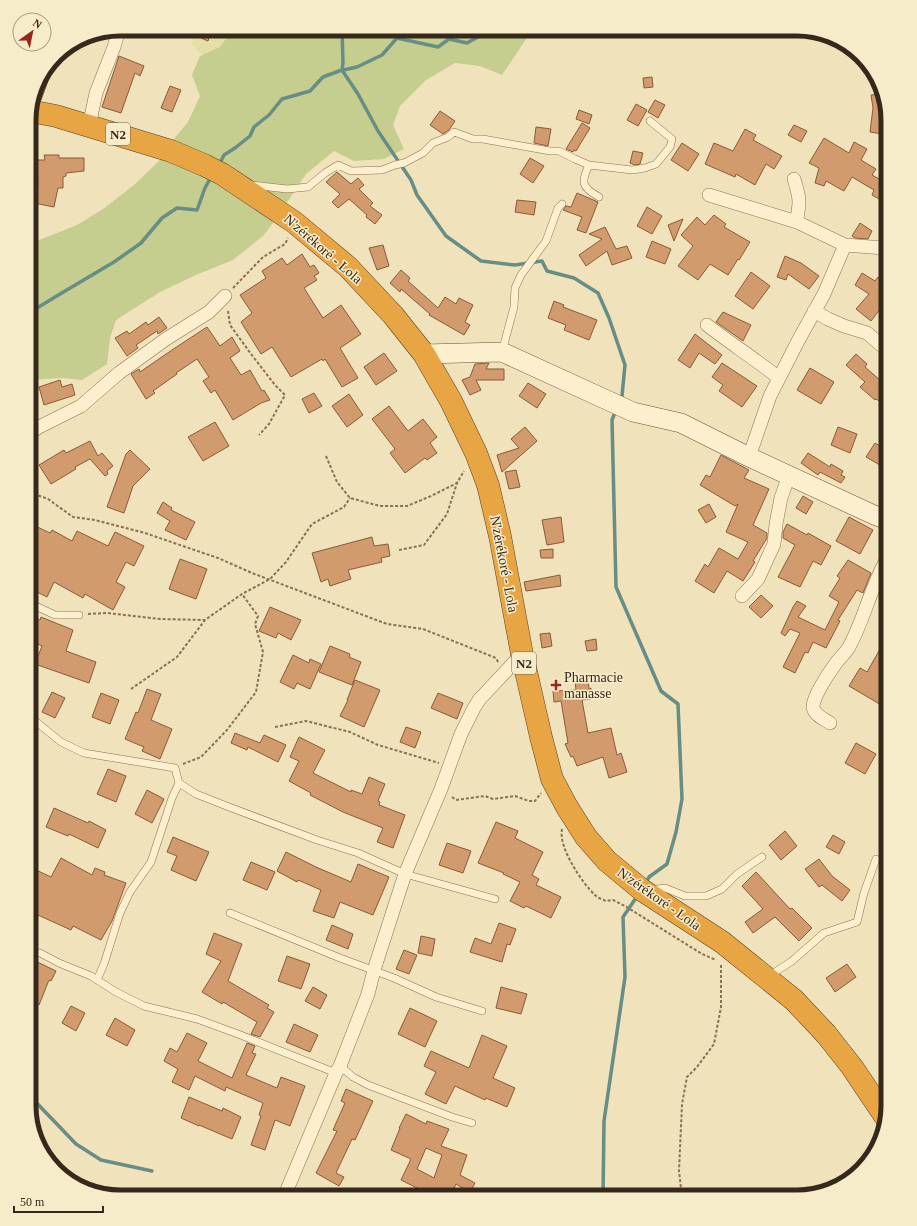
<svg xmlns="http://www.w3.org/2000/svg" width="917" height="1226" viewBox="0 0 917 1226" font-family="Georgia,serif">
<rect width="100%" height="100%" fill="#f0e2ba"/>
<path fill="#e6dea7" d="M197 29H234L212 63 191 44Z"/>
<path fill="#c5ce8e" d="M233 29H533L502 75 480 66 455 63 426 80 400 106 393 125 404 149 384 159 354 161 334 151 306 174 275 220 264 235 233 260 198 274 160 292 116 320 110 338 107 364 82 380 63 378 29 380V244L77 225 103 209 134 185 158 162 173 140 188 122 200 96 192 75 200 56 220 47Z"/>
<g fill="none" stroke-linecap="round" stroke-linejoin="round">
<path stroke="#678e86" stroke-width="3.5" d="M342 29 343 63 342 70 358 94 378 131 411 180 417 195 446 236 481 261 515 265 542 261 547 271 574 278 598 293 609 318 625 365 622 396 620 400
M219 165 224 155 235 148 250 136 254 127 269 115 282 99 310 91 323 77 339 71 357 67 382 55 397 38 438 47 449 39 467 43 487 32 499 31 502 29
M29 313 55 297 114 262 141 243 162 218 177 208 197 210 205 188 211 177
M616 410 612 420 616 587 661 691 678 704 682 799 676 832 667 864 649 877 646 883
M29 1095 76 1144 101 1160 152 1171
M603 1197 604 1121 625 977 623 917 638 895"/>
</g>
<path fill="#d19b6e" stroke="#895b38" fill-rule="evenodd" d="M180 29H212L208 41Z
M119 56 144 66 140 76 135 73 121 113 102 107Z
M53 61 55 62 41 100 33 99 39 80Z
M652 77 653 87 644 88 643 78Z
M170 86 181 90 172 112 161 108Z
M880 94 885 110 882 134 870 132 873 108 871 95Z
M655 100 665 105 658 118 648 112Z
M636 104 647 110 638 126 627 120Z
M579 110 592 115 589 124 576 119Z
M440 111 455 121 449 130 443 134 430 125Z
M582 123 590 128 576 151 574 150 573 152 566 149Z
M794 125 807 131 801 142 788 135Z
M536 127 551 129 548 146 534 143Z
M745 129 756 135 753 140 782 156 774 169 766 164 755 185 736 174 735 177 705 164 714 143 733 151Z
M824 138 849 153 854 142 867 149 861 160 876 169 872 175 888 184V204L872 195 874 190 852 177 844 191 826 181 824 186 815 183 819 168 809 163Z
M682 143 699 154 688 171 671 160Z
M633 151 643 153 640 164 635 165 630 163Z
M44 155H59V158H84V171L66 173V176L63 177V188H58L54 207 29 202V186L38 187 37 160H45Z
M530 158 544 166 533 183 520 174Z
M337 172 351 184 358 178 364 185 359 189 373 203 370 206 382 215 375 224 366 217 367 215 349 199 338 208 332 202 340 194 326 182Z
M577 193 598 202 586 233 577 230 582 217 563 210 566 206 571 207Z
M517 200 536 202 534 215 515 212Z
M647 207 662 216 652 234 637 226Z
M714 215 726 224 724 227 750 242 739 260 738 259 728 275 710 264 698 280 678 266 693 246 681 235 697 217 705 225Z
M683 219 674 241 668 225Z
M860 223 872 231 868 239 855 238 852 236Z
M605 227 616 249 627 246 632 258 612 265 607 251 586 266 579 255 602 239 589 234Z
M652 241 671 249 665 264 646 257Z
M383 245 389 266 377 270 369 248Z
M302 254 310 267 314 265 319 273 314 276 317 280 304 288 323 318 341 305 361 334 340 348 358 378 342 387 325 359 323 361 322 359 291 377 272 347 261 354 241 322 252 313 240 295 266 278 262 271 282 258 287 265Z
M785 256 801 263 819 276 809 289 788 274 786 280 777 277Z
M401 270 410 278 408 281 438 308 445 297 456 304 459 298 473 305 465 322 470 325 464 335 429 315 430 314 401 289 400 292 390 283Z
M751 272 770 286 753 309 735 296Z
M862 273 875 281 878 277 888 284V307L884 304 871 321 856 309 869 294 855 285Z
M554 301 564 305 563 307 597 320 589 340 564 330 566 325 548 318Z
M723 312 751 325 743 341 716 322Z
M159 317 167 328 158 334 157 331 136 345 138 348 127 356 115 338 127 331 129 334 146 322 148 325Z
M207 327 220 346 232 337 240 351 230 358 241 375 250 370 262 391 264 390 270 400 261 403 233 420 215 390 211 393 203 381 209 377 197 359 176 373 177 374 153 391 155 393 146 399 131 374 139 369 140 372 172 350Z
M695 334 722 355 715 364 699 353 690 368 678 360Z
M384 353 397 371 376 385 364 367Z
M856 354 867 364 865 367 888 387V406L876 399 875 400 860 387 865 382 846 365Z
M489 363 486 369H504V380H476L481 390 470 395 462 380 470 377 475 364Z
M722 363 757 386 742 407 719 391 723 385 712 377Z
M810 368 834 382 821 404 797 390Z
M60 380 62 387 72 384 75 395 44 405 39 387Z
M528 383 546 394 537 408 519 396Z
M314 393 322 406 309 413 302 399Z
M349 394 363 415 347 427 332 406Z
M389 406 408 431 423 419 437 437 430 443 437 453 427 460 425 458 405 473 390 453 395 449 372 419Z
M215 422 229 446 203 461 188 437Z
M525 427 537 441 502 472 497 455 519 448 511 439Z
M838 427 857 434 850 453 831 445Z
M90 441 98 456 102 453 113 466 107 471 108 474 105 476 90 459 75 467 76 469 51 484 39 465 64 450 66 453Z
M875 443 888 451V463L885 468 866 457Z
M130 450 150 469 133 486 124 513 107 507 126 454Z
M808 453 830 467 831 464 843 471 841 475 845 477 841 483 820 472 818 475 801 463Z
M721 455 749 470 744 478 769 489 753 525 767 533V538L753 561 755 562 743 581 727 571 714 593 695 581 705 564 708 567 719 548 738 559 748 542 726 532 738 504 735 506 700 485 706 475 710 477Z
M516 470 520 487 509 489 505 472Z
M803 496 813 502 806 514 796 508Z
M163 502 172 508 171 510 195 522 186 540 165 530 170 521 157 513Z
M709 504 716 517 706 523 698 510Z
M561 517 564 542 547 545 542 520Z
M849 517 873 530 860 554 836 541Z
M29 523 50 533 52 530 72 541 77 531 108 546 115 532 144 546 134 566 126 562 116 582 125 587 113 610 85 594 83 598 54 582 47 597 29 588Z
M787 524 807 535 808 533 831 546 821 565 813 561 800 587 778 577 795 545 783 538V532Z
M372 537 374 546 388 544 390 556 381 558 382 562 348 570 351 579 330 586 328 579 321 582 312 553Z
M553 549V558H541L540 550Z
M180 559 207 569 196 599 169 589Z
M848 560 871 573 863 593 857 590 838 620 840 621 826 648 813 642 808 653 805 652 795 673 783 667 800 633 790 629 785 636 781 633 793 607 797 601 806 606 798 617 825 630 839 602 829 596 840 578 837 576Z
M560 575 561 586 526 591 524 582Z
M761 595 773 606 761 618 749 607Z
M270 607 301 620 291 640 278 633 276 638 259 631Z
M29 614 40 620 41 617 73 630 66 651 96 662 89 683 35 664 42 646 31 641 35 632 29 629Z
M550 633 552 646 542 648 540 634Z
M888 635V709L849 686 860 668 867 672Z
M596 639 597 650 587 651 585 641Z
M330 646 350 654 349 657 361 662 352 685 319 672Z
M293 655 309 663 310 659 321 664 310 689 297 683 294 689 280 682Z
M588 679 589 689 591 688V699L582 700 588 733 611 728 617 755 621 753 627 772 609 778 603 757 577 766 573 756 571 757 565 744 568 743 561 701 554 702 553 691 576 690 575 681Z
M355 680 380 690 364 727 340 716 348 700H347Z
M147 689 161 694 151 720 172 729 160 759 142 751 144 747 125 739 136 712 138 713Z
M52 692 65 698 55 718 42 712Z
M101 693 119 700 110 724 92 717Z
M438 693 463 703 457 719 431 708Z
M406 727 421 732 415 748 400 742Z
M235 733 260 743 264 735 286 745 278 762 248 747 247 750 231 743Z
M299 737 325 750 313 773 351 792V790L362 794 369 777 385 784 378 801 380 802 379 805 405 815 393 848 377 842 383 828 343 812 310 795 311 793 289 781 299 761 290 757Z
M856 743 876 754 865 774 845 763Z
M108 769 126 776 116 802 97 794Z
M147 790 164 799 152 823 135 814Z
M54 808 88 823 89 821 106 830 98 848 69 834 68 836 46 827Z
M496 822 518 831 515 838 543 852 532 875 539 879 536 885 561 897 551 918 526 906 524 908 510 901 520 882 503 874 504 873 478 863Z
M785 831 797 846 781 860 769 845Z
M833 835 845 842 839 854 826 847Z
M173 837 209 852 196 881 171 870 177 856 167 852Z
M447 843 471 851 463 873 439 865Z
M286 852 316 867 351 882 358 864 389 877 373 915 340 902 334 918 313 911 321 890 298 880 297 882 277 871Z
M61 858 92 875 95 868 105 872 104 875 126 883 112 921 101 940 73 926 71 930 29 911V881L34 869 51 877Z
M819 859 832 876 850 890 842 901 822 885 819 887 805 869Z
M251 862 275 872 267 890 243 880Z
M756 872 790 909 792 908 812 928 799 941 775 917 753 933 745 922 763 909 742 886Z
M499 923 516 929 510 945 507 944 502 962 470 952 475 938 491 944Z
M332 925 353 934 348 949 326 940Z
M214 933 242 944 228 981 269 1005 267 1008 274 1012 260 1037 251 1034 257 1022 223 1002 222 1004 202 992 221 961 206 954Z
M421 936 435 939 432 956 418 953Z
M404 950 417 955 409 974 396 969Z
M287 956 310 964 301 989 278 981Z
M29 958 56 971 51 981 49 980 39 1005 29 1001Z
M847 964 856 977 835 992 826 978Z
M313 987 327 995 320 1009 305 1001Z
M501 987 527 994 521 1014 496 1008Z
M71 1006 85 1013 76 1031 62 1023Z
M410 1008 437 1021 425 1047 398 1034Z
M115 1018 135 1030 127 1046 106 1035Z
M294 1024 318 1035 310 1052 286 1042Z
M187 1033 207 1043 198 1061 232 1078 247 1043 255 1046 252 1053 256 1054 246 1075 277 1088 281 1077 305 1086 290 1126 275 1120 265 1150 251 1145 261 1116 259 1115 263 1103 226 1087 225 1091 195 1076 189 1090 172 1082 178 1069 164 1061 170 1048 177 1052Z
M482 1035 507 1046 493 1078 515 1088 507 1107 486 1098 485 1100 455 1086 446 1104 425 1094 436 1072 424 1066 431 1051 469 1068Z
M346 1089 373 1101 355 1140 352 1139 336 1173 344 1177 339 1186 316 1173 337 1131 333 1130 345 1103 341 1101Z
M189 1097 222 1111 223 1108 241 1117 232 1139 199 1125V1126L181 1118Z
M406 1114 426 1124 427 1121 449 1129 441 1146 467 1155 460 1175 475 1183 470 1192 456 1184 450 1197H421L423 1191 401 1180 411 1159 391 1150 400 1128H399ZM426 1148 442 1155 434 1178 417 1169Z"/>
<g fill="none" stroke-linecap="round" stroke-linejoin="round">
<g stroke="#887154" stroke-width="8">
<path id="lane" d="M589 165C581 182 581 187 599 197
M251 185 287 189 308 187 325 173 338 165 351 171 382 170 395 165 404 163 423 153 433 143 448 137 454 132 473 139H483L550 151H559L575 159 589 165 632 170 645 168 656 164 670 147 672 139 650 121
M502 352 514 307 515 288 521 275 546 241 558 208 562 204
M29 603 55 615H79
M29 716 61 742 84 753 175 768 179 783
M651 890 665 888 685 896H706L722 889 737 874 762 857
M230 913 340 958 394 978 436 997 482 1011
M40 953 59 963 91 976 116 992 144 1006 197 1019 238 1034 336 1073
M769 976 792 961 824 933 857 922 864 893 876 859
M97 980 104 964 120 913 130 892 151 862 172 798 179 783 196 794 229 807 317 840 358 853 405 874 495 899
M340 1066 353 1077 368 1085 452 1117 472 1123"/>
</g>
<g stroke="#887154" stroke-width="14">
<path id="street" d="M89 126 96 93 114 47 119 29
M794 179C796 186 799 194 799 202 799 208 797 215 797 222
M709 195 797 222 845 245 884 248 888 250
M814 311 828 319 844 326 867 333 888 351
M707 325C730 343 755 359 779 378
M29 434 39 427 81 406 119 373 166 339 209 312 225 296
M749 457 770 396 798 341 824 294 845 245
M742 596 758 579 774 544 776 524 781 498 789 475
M830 723C824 719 814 715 813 707 813 697 828 674 834 666 838 659 845 654 849 647 865 618 871 585 888 557
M284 1197 336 1073 340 1066 368 994 374 970 405 874 441 789 461 734 474 708 479 700 522 654"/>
</g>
<g stroke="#6a5237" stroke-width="20">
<path id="secondary" d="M424 354 502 352 633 412 681 423 749 457 874 515 888 520"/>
</g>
<g stroke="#553f29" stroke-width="23">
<path id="highway" d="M30 111 56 116 171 151 204 165 222 174 294 222 348 267 393 315 424 354 451 401 476 453 488 485 500 536 522 654 541 737 552 779 567 807 586 837 607 861 642 890 722 942 794 1000 826 1034 852 1067 885 1116"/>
</g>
<path stroke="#887154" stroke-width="2" stroke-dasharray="3 2" stroke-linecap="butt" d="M233 288 263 257 285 244 288 238
M228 311 230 325 251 354 275 385 285 395 269 424 259 435
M326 456 337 482 350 498 380 506H407L431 496 457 483
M29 492 48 499 73 517 95 520 145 533 218 558 252 573 387 624 423 629 496 658 498 662
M399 550 424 545 447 514 457 483 464 471
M88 614 107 613 160 619 205 620
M131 689 177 657 205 620 242 594 270 579 286 562 312 524 344 507 350 498
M275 727 306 721 350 732 378 745 439 763
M183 764 201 757 227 730 256 692 263 652 255 624 258 616 242 594
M452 797 456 800 485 796 493 799 515 796 529 801H535L541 793
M562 829C558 847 582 883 595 895 598 898 602 899 606 901L613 900 625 906 702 954 716 960
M682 1197 679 1171 682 1104 687 1077 697 1067 714 1044 721 1007V963"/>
<use href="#lane" stroke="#fbefce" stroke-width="7"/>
<use href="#street" stroke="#fbefce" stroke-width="13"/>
<use href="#secondary" stroke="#fbefce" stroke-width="19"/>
<use href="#highway" stroke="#e8a543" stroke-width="22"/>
</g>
<path fill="#9b2320" stroke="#f7ecca" stroke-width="1.5" d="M554 679h4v4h4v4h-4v4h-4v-4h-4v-4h4z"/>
<g text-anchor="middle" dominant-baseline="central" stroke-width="3" stroke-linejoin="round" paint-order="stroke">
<g fill="#f7ecca" stroke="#70634f" stroke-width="1">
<rect x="106" y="123" width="24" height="22" rx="3"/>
<rect x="512" y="652" width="24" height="22" rx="3"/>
</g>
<g font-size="13" font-weight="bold" fill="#36281a">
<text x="118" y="134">N2</text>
<text x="524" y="663">N2</text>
</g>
<g font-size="14" fill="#36281a" stroke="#f7ecca">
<text transform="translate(323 249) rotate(41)">N'zérékoré - Lola</text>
<text transform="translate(504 564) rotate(79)">N'zérékoré - Lola</text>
<text transform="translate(659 899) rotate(35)">N'zérékoré - Lola</text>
</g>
<g font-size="14" fill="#36281a" stroke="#f7ecca" text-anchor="start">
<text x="564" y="677">Pharmacie<tspan x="564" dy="16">manasse</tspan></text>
</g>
</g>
<path d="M0 0H917V1226H0ZM120 36H797A84 84 0 0 1 881 120V1106A84 84 0 0 1 797 1190H120A84 84 0 0 1 36 1106V120A84 84 0 0 1 120 36Z" fill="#f7ecca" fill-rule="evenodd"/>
<path fill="none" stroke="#36281a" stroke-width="5" d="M120 36H797A84 84 0 0 1 881 120V1106A84 84 0 0 1 797 1190H120A84 84 0 0 1 36 1106V120A84 84 0 0 1 120 36Z"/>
<g transform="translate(32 32) rotate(33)"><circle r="19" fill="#f7ecca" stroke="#aa9e84"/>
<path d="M0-3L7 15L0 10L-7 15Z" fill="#9b2320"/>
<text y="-6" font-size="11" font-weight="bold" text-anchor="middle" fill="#36281a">N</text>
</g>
<path d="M14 1206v6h89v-6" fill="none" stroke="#36281a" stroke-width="2"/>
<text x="20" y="1206" font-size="12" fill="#36281a" stroke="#f7ecca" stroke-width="3" paint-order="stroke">50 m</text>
</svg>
